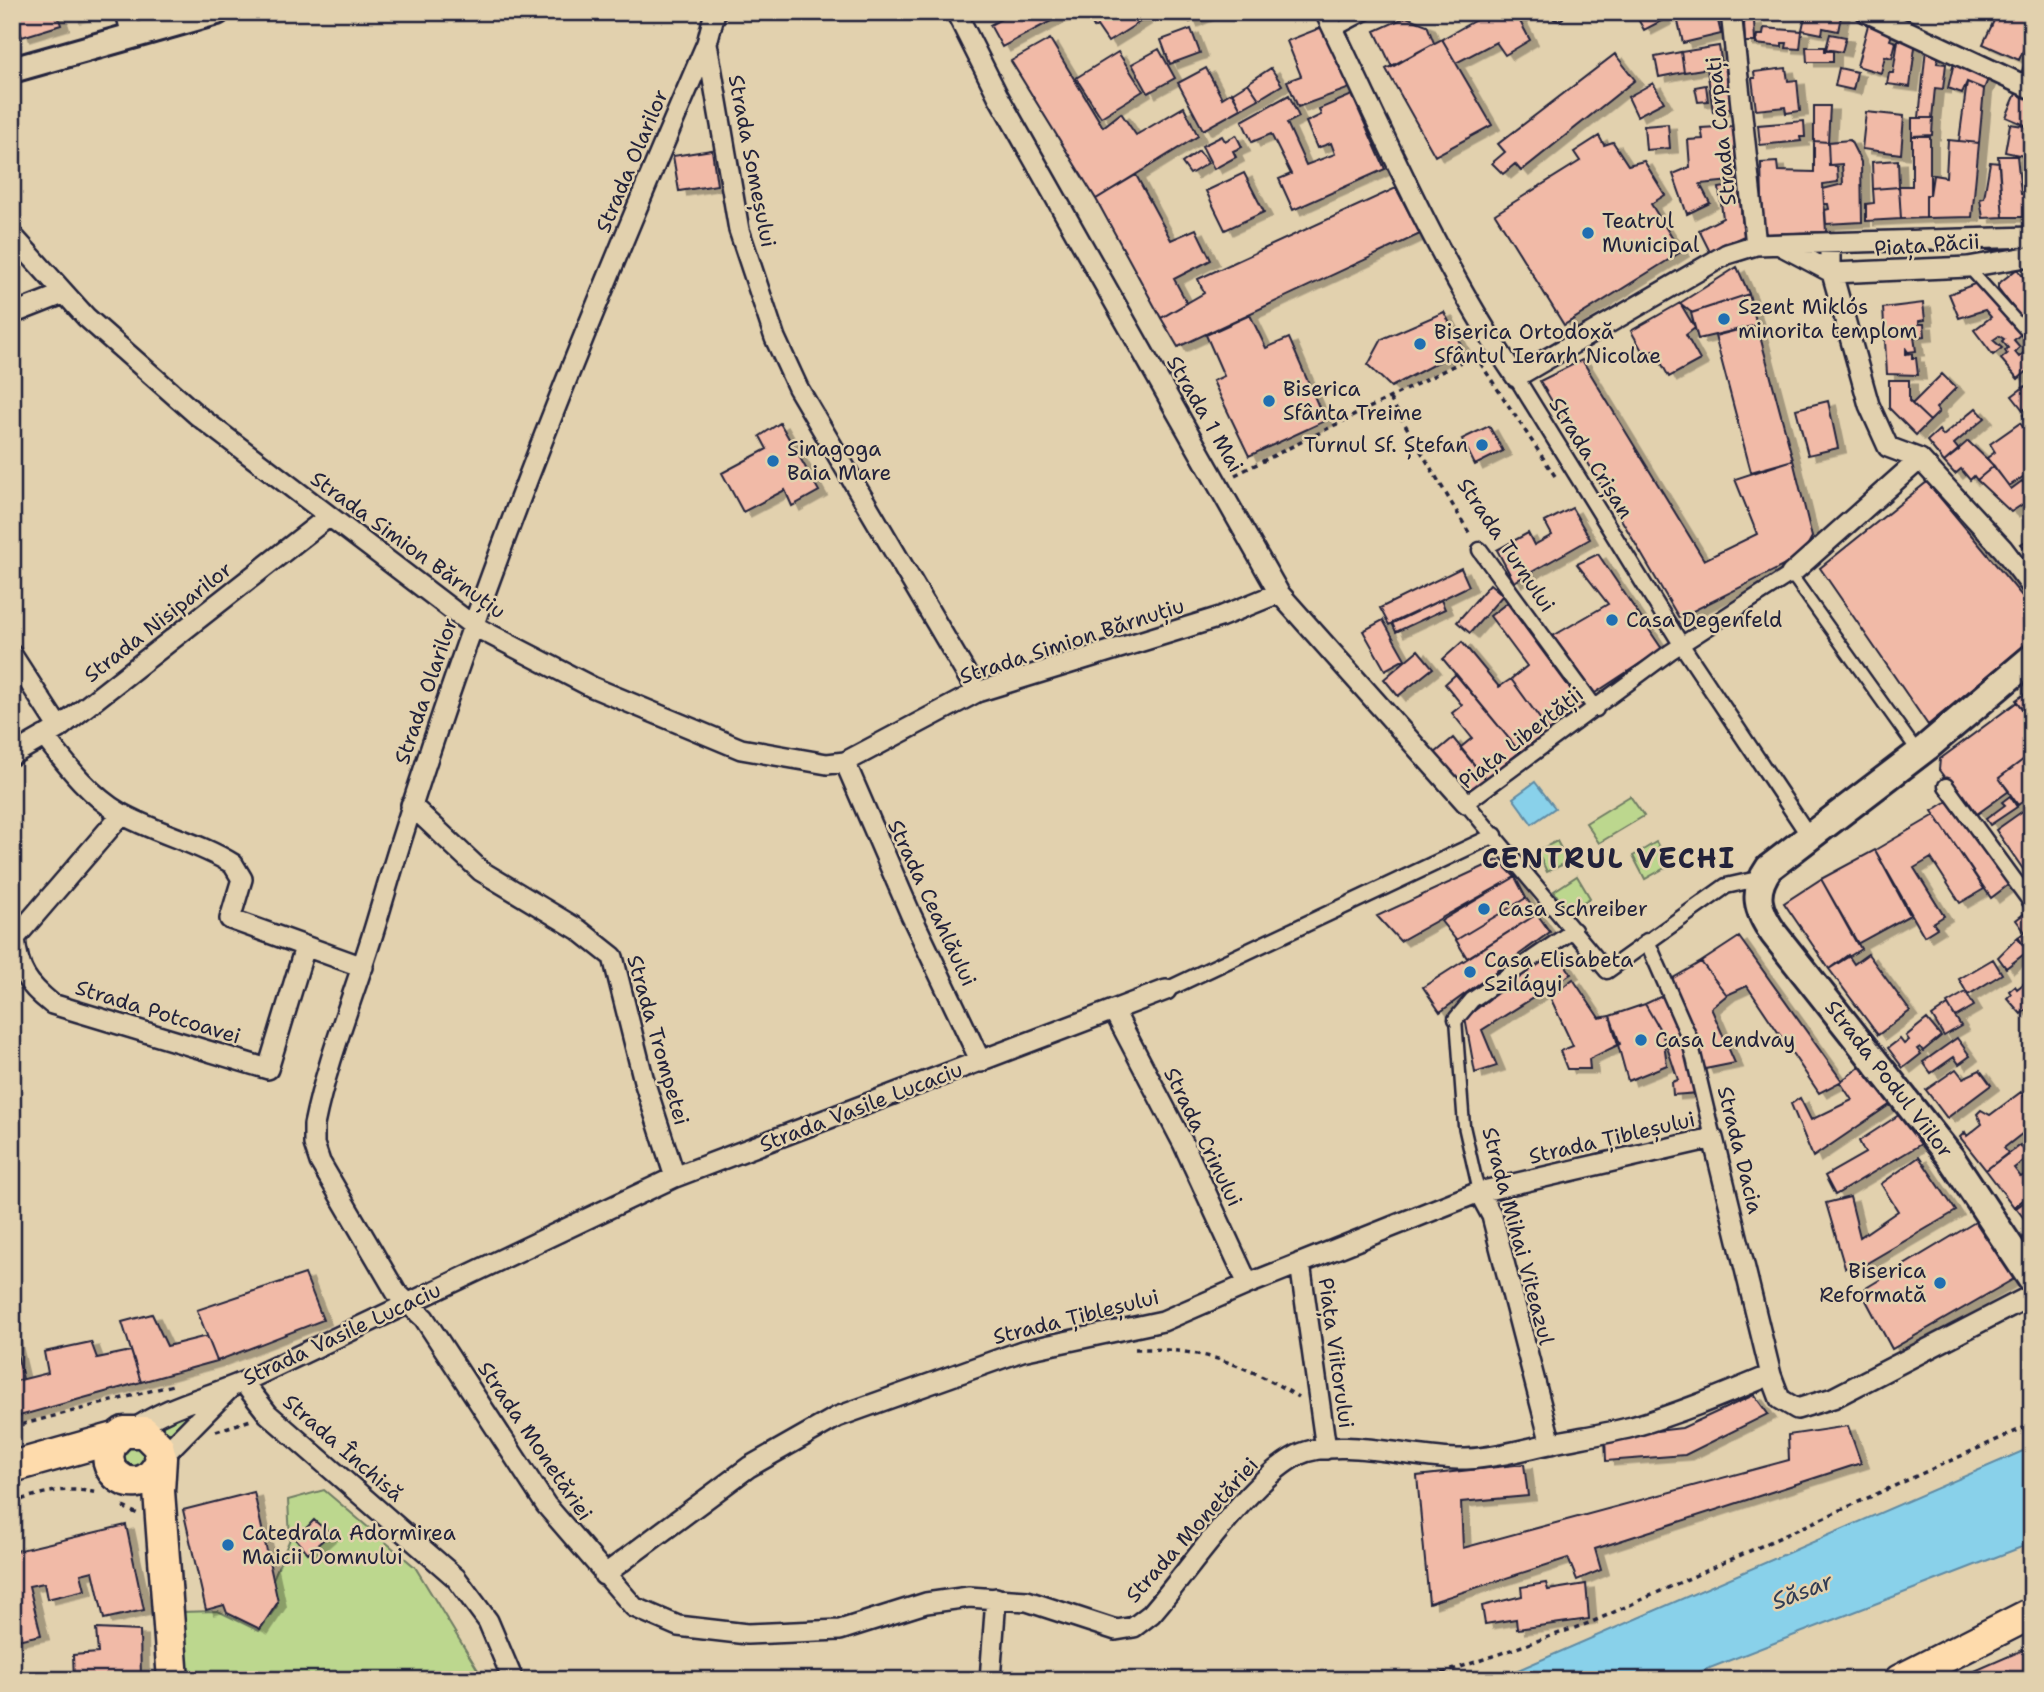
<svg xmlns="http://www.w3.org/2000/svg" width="2044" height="1692" viewBox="0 0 2044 1692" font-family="'Shantell Sans',sans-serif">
<defs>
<filter id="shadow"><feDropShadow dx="8" dy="4.5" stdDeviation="0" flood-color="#0004"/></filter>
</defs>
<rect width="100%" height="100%" fill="#e2d1ae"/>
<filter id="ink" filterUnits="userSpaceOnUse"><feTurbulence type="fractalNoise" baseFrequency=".0143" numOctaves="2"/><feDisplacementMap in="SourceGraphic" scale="14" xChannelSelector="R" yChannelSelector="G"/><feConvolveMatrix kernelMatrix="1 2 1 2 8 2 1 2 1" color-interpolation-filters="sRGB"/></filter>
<g filter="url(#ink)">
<path fill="#bcd78e" stroke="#6f7c64" stroke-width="2" d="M1630 796 1644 816 1599 843 1586 823Z
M1557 841 1568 862 1547 872 1537 851Z
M1656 842 1670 865 1645 879 1633 856Z
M1577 876 1590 898 1567 912 1554 891Z
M212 1399 171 1438 156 1424Z
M133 1442 148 1451 142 1468 125 1466 122 1449Z
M324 1490 415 1567 484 1680H183L179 1612 218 1611 259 1631 277 1606 273 1579 290 1539 288 1500Z"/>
<path fill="#89d1ea" stroke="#608ba4" stroke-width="2" d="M1535 782 1555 808 1532 824 1513 798Z
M2032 1447V1543L1679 1680H1495Z"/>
<path fill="#f1baa7" stroke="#22223b" stroke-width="2" filter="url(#shadow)" d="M13 12H57L61 25 22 37Z
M71 12H92L72 18Z
M1014 12H1068L1002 47 990 25Z
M1086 12H1138L1143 20 1108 42 1097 26 1094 28Z
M1186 12H1214L1190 22Z
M1474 12H1490L1478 19Z
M1490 12H1515L1530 40 1505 55 1496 42 1456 63 1442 39Z
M1634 12H1659L1663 20 1644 30Z
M1716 12 1721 34 1683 43 1676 13Z
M1751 12H1779V14L1751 17Z
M1806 12H1842L1838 31 1823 28 1822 34 1802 30Z
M1998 12 2015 16 2017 12H2032V30L2019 60 1983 44Z
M1406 17 1427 25 1434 43 1392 67 1375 31Z
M1754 20 1755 42H1745L1744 21Z
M1868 25 1893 32 1890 40 1896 42 1892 58 1885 56 1881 73 1857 66Z
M1325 26 1350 88 1298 107 1287 81 1301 76 1287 41Z
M1764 28 1802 31 1800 49 1786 48 1787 43H1782V47L1756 44 1757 35H1763Z
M1191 29 1200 53 1170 64 1161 40Z
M1830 34 1846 37 1842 52 1826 49Z
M1899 34 1916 39 1910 87 1887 84 1889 73H1893Z
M1050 39 1103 127 1121 113 1136 135 1184 107 1198 136 1096 199 1011 61Z
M1442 39 1492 125 1435 156 1386 69Z
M2032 44V76L2022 71Z
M1719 46 1722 66 1684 72 1681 52Z
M1806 47H1825V51H1833V62H1807Z
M1926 48 1939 49 1937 63 1946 64 1943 89 1935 88 1932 118H1919Z
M1159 49 1175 78 1148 93 1132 64Z
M1118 52 1143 91 1101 117 1076 78Z
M1681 52 1684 72 1659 77 1655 57Z
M1615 54 1635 80 1521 171 1515 164 1503 174 1492 163 1505 152 1498 144Z
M1955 58 1991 72 1984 89 1967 82 1962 93 1948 88Z
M1725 65 1731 109 1713 112 1707 68Z
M1206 68 1222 98 1232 92 1241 109 1203 130 1178 83Z
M1271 68 1282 85 1259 99 1248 83Z
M1786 68 1788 81 1797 80 1800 111 1786 113 1785 107 1756 110 1752 78H1755L1754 72Z
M1839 68 1857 72 1853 90 1835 86Z
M1967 82 1984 89 1979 143 1959 141Z
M1248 83 1259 99 1241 109 1232 93Z
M1653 83 1664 102 1637 116 1628 97Z
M1706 85 1708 101 1698 102 1695 87Z
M2018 89 2032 95V128L2006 117Z
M1289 95 1299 117 1287 123 1306 165 1335 154 1331 143 1317 148 1306 122 1321 115 1319 109 1352 95 1385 169 1293 210 1279 179 1291 174 1271 134 1252 142 1242 121Z
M1814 106H1830L1828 142 1814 141Z
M1866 112 1904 116 1901 154 1862 149Z
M1912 118H1933L1932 135 1912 136Z
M1804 121 1805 137H1800L1801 141 1760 145 1758 125Z
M1668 124 1670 148 1646 150 1644 126Z
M2010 124 2030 127 2024 156 2005 152Z
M1735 126 1741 180 1700 184 1710 203 1687 214 1673 174 1690 167 1688 140 1703 139 1701 128Z
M1236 135 1242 147 1233 151 1236 157 1214 169 1202 146 1222 136 1225 141Z
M1599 136 1604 145 1613 142 1628 165 1644 161 1665 195 1651 204 1681 252 1564 325 1495 214 1580 161 1574 152Z
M1912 136H1930V195H1926V218L1901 219 1899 186H1912Z
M1850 140 1861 162 1862 222 1826 224 1825 210 1829 209 1828 204H1824L1823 189 1843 184 1842 164 1829 165 1828 142Z
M1948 140 1979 143 1972 217 1926 218V195H1930L1933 175 1946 177Z
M1814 141 1828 142 1829 165 1837 167 1838 182 1823 184 1826 232 1763 234 1761 163 1777 162 1778 171 1814 172Z
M712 150 717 185 679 191 673 156Z
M1199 151 1208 163 1190 174 1182 163Z
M1998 156H2017L2021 194H2032V217H2003Z
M1898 160 1899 187 1873 189 1872 162Z
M1990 162 1999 163 2003 217 1983 218 1980 199 1984 198Z
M1244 173 1264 212 1225 230 1206 191Z
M1136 175 1171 240 1196 229 1211 260 1174 279 1187 303 1161 318 1096 199Z
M1738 185 1744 236 1710 252 1699 230 1723 218 1719 188Z
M1899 187 1901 219 1866 221V204L1874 203 1873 189Z
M1396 188 1420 234 1178 347 1161 318 1204 293 1198 279Z
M1737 267 1749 294 1692 313 1680 303Z
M2017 269 2032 288V316L2024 322 1998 288V284Z
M1977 283 2022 333 2014 340 2020 347 2015 352 2019 357 2032 345V367L2018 379 2001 359 2007 354 2005 351 2008 348 2002 341 2004 339 1999 336 1993 340 2002 348 1993 355 1974 330 1991 317 1985 310 1959 318 1949 294Z
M1749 294 1757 325 1698 339 1691 313Z
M1680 303 1695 328 1686 335 1700 360 1669 377 1654 350 1645 356 1631 331Z
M1923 303 1925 320 1919 321V324H1924L1925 336 1914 337 1916 351 1908 352 1906 349V354L1912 353V358H1916L1918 375 1887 374 1883 308Z
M1444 312 1463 349 1391 387 1368 365 1382 339Z
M1250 315 1266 348 1289 338 1325 421 1249 456 1213 381 1224 376 1206 335Z
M1757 325 1793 460 1751 472 1715 336Z
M1582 360 1704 560 1757 534 1735 479 1793 460 1812 537 1801 557 1679 618 1540 381Z
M1942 374 1956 388 1936 408 1939 412 1930 421 1912 404Z
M1889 380H1909V401L1930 421 1916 435 1889 408Z
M2032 381V405L2023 410 2012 396Z
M1828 401 1838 448 1808 455 1796 409Z
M1976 408 1985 418 1954 444 1959 450 1944 462 1927 441 1939 430 1943 436Z
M2031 410 2032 411V427L2023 415Z
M780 423 819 491 792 506 785 490 743 512 722 473 767 449 760 436Z
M2020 423 2028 434 2032 432V471L2009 486 1987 458 1995 452 1990 444Z
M1489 426 1503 451 1475 465 1462 439Z
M1968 441 1994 466 1977 480 1974 476 1970 480 1961 469 1955 474 1944 462Z
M1994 466 2011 489 2022 481 2025 484 2032 480V498L2011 512 1977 480Z
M1927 482 2032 608V639L1928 725 1820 568Z
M1572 508 1590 539 1514 582 1497 550 1528 533 1534 545 1552 535 1545 522Z
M2032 537V555L2021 544Z
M1598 554 1662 649 1595 693 1553 636 1608 604 1577 564Z
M1461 568 1469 586 1389 625 1380 608Z
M1490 584 1503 595 1470 633 1457 622Z
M1441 600 1445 609 1396 632 1392 623Z
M1507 603 1583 706 1549 731 1511 679 1527 666 1490 616Z
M1383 620 1405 659 1385 670 1363 631Z
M1462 642 1499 687 1511 679 1549 731 1520 752 1443 659Z
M1418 650 1433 668 1398 696 1384 679Z
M1456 674 1520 752 1486 779 1460 748 1472 738 1452 713 1462 705 1445 684Z
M2032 689V723L2016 700Z
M2017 702 2032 723V753L1999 778 2009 791 1977 814 1964 795 1960 798 1939 770 1940 759Z
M1453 738 1486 779 1467 795 1434 754Z
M2032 753V794L2018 805 1999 778Z
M2010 796 2017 807 1990 825 1986 819 2005 805 2002 802Z
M1954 797 2012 882 1991 898 1932 811Z
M2027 808 2032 814V882L1996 830Z
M1935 815 1984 889 1960 903 1931 858 1914 868 1944 916 1933 923 1937 928 1924 936 1875 850Z
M1875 850 1910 915 1857 944 1821 879Z
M1498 860 1515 877 1400 941 1377 916Z
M1515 877 1526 898 1456 940 1441 921Z
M1821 879 1861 949 1829 969 1784 903Z
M1526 898 1537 914 1467 958 1456 940Z
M2030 909 2032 948 2028 951 2017 938 2025 932 2016 920Z
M1537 914 1550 932 1440 1012 1423 987Z
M1739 937 1842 1081 1819 1093 1747 986 1727 995 1701 962Z
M2018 937 2028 951 2006 968 1998 957Z
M1555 948 1571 974 1482 1030 1497 1066 1475 1073 1465 1018Z
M1868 954 1910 1011 1878 1035 1829 969 1848 955 1854 964Z
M1993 959 2002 974 1968 995 1959 979Z
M1701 962 1727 995 1711 1008 1735 1063 1705 1069 1668 981Z
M2032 977V1005L2021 1014 2007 998 2011 994 2009 991 2015 986 2017 989Z
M1573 979 1599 1018 1610 1016 1620 1044 1589 1059 1590 1069H1567L1560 1051 1573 1046 1550 997Z
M1966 992 1974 1006 1955 1017 1947 1003Z
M1662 996 1681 1030 1698 1093 1673 1095 1672 1082 1678 1080 1663 1035 1645 1004Z
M1645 1004 1663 1035 1667 1065 1628 1081 1610 1016Z
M1948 1005 1961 1026 1944 1036 1932 1016Z
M1927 1019 1941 1036 1923 1051 1920 1047 1917 1049 1921 1054 1903 1068 1888 1048 1900 1039 1904 1044 1909 1040 1906 1036Z
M1957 1038 1970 1056 1959 1064 1954 1057 1931 1073 1923 1062Z
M1865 1063 1895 1101 1813 1157 1791 1104 1800 1098 1811 1120 1852 1100 1840 1082Z
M1956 1069 1963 1078 1980 1070 1991 1085 1947 1118 1926 1090Z
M2021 1092 2032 1107V1126L2004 1148 2008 1153 1986 1170 1960 1137 1965 1132 1967 1136 1982 1124 1977 1114 1981 1110 1990 1115Z
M1905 1111 1926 1141 1835 1195 1825 1176 1865 1153 1859 1141Z
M2020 1145 2029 1157 2014 1168 2021 1177 2032 1169V1193L2014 1207 1986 1170Z
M1919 1157 1956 1211 1862 1266 1845 1268 1826 1203 1850 1197 1860 1237 1898 1211 1881 1184Z
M2032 1197V1229L2016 1208Z
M1982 1218 2019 1276 1892 1349 1861 1291Z
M305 1274 323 1320 217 1361 197 1310Z
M152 1314 167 1346 207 1336 217 1361 141 1382 122 1322Z
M12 1333 23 1379 12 1382Z
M91 1342 97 1358 131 1351 141 1382 12 1418V1382L48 1373 44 1352Z
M1754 1395 1768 1414 1685 1455 1606 1461 1605 1437 1682 1428Z
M1848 1426 1861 1463 1595 1549 1601 1570 1577 1580 1568 1558 1429 1603 1417 1476 1524 1464 1528 1496 1461 1502 1463 1548 1789 1460 1788 1435Z
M254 1492 278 1602 260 1629 227 1613 224 1605 206 1610 183 1510Z
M314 1520 330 1534 308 1553 296 1539Z
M126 1525 144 1610 104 1619 93 1571 81 1574 85 1590 47 1599 44 1583 29 1586 41 1635 12 1641V1552Z
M1546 1583 1548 1590 1586 1584 1589 1619 1517 1629 1516 1619 1485 1624 1482 1606 1522 1596 1521 1587Z
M96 1629 140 1631 141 1680H74L73 1655 98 1653Z
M2032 1646V1680H1966L1970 1673Z"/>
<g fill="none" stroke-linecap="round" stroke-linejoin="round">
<g stroke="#22223b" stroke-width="15">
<path id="service" d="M1557 12 1558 14
M1334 31 1370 12
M1968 267 2032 338
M1791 574 1918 752
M1456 1019 1464 1126 1479 1192"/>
</g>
<g stroke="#22223b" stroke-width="19">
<path id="pedestrian" d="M1516 377 1681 644 1809 836
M1480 550 1596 709
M1946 786 2032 904
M1762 878 1726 886 1607 971 1466 803 1670 652 1791 574
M1647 941 1689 1037 1713 1138
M1166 990 1495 835
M1456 1019 1472 1000 1574 930"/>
</g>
<g stroke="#22223b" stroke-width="24">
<path id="minor" d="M126 12 132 36
M715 12 707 43C583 330 465 620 377 920 357 988 328 1056 314 1125V1144L320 1162 396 1292 424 1318 546 1505 634 1607 678 1626 747 1634 840 1630 926 1603 969 1597 1027 1601 1116 1630 1134 1627 1151 1614C1189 1571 1250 1479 1298 1455 1339 1435 1419 1461 1466 1459 1494 1458 1522 1450 1549 1444 1577 1438 1605 1434 1632 1427 1680 1413 1725 1394 1771 1375
M956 12 998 96 1279 593 1466 803
M1325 12C1385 135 1438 263 1516 377L1727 254 1756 245 2032 237
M1731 12 1756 245
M1866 12 2032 89
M707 43 739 230 775 338 798 388 977 692
M12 235 86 317 197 415 472 625 592 687 741 749 827 764 845 762 977 692 1220 617 1279 593
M1834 243 1830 249V266L1869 405 1888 447 1920 459 2003 549 2032 587
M1782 246 1833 273 1968 267 2032 256
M12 314 63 294
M1791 574 1920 459
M12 655 59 728
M44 736C66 764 89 795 120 813 155 833 198 842 233 864L242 879 230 919 363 967
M12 755 59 728 328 517
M845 762 911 915 981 1062
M411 805 481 871 579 930 613 957 644 1081 675 1177
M122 814 15 938C18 971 27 984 52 1004L268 1069 305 947
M1114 1011 1183 1143 1248 1284
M1479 1192 1492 1216 1551 1444
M1300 1263 1326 1449
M243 1382 268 1414 456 1578 488 1621 513 1680
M133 1430C167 1406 205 1398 243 1382L675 1177 1166 990
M161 1458 229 1389
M604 1575 749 1467 837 1417 1022 1351 1163 1321 1248 1284 1479 1192 1713 1138 1771 1375 1780 1399 1797 1409 1833 1398 2032 1295
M990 1680 996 1598"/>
</g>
<g stroke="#22223b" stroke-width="30">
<path id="tertiary" d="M12 70 217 12"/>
</g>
<g stroke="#22223b" stroke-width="32">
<path id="secondary" d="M2032 658 1927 747 1769 868C1752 892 1757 910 1774 934L1951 1158 2032 1280"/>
</g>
<g stroke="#22223b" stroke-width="35">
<path id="primary" d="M158 1466C135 1507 82 1461 124 1432H144L158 1446 161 1458 159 1491 173 1680
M12 1467 115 1438
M1900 1680 2032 1613"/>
</g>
<path stroke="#22223b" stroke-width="3.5" stroke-dasharray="5 5" stroke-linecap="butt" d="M1475 355 1557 479
M1390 399 1471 536
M1235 475 1475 355
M1135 1349C1200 1348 1244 1363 1298 1397
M12 1427 173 1385
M216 1431 251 1420
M12 1503C41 1492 68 1486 98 1493
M123 1507 138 1514
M1423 1680 1592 1622 2032 1424"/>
<use href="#service" stroke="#e2d1ae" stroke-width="10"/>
<use href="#pedestrian" stroke="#e2d1ae" stroke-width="14"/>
<use href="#minor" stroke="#e2d1ae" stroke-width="19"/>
<use href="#tertiary" stroke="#e2d1ae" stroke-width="24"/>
<use href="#secondary" stroke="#e2d1ae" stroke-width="26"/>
<use href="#primary" stroke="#fedbac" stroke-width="30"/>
</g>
</g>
<g fill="#1f6fb2" stroke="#e2d1ae" stroke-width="2.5">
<circle cx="1588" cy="233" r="7"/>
<circle cx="1724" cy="319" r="7"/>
<circle cx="1420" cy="344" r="7"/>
<circle cx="1269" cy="401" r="7"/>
<circle cx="1482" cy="445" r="7"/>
<circle cx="773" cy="461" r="7"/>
<circle cx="1612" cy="620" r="7"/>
<circle cx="1484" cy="909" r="7"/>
<circle cx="1470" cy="972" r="7"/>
<circle cx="1641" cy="1040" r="7"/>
<circle cx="1940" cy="1283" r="7"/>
<circle cx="228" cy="1545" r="7"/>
</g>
<g text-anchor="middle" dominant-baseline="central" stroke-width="5" stroke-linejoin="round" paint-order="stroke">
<g font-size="21" fill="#22223b" stroke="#e2d1ae">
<text transform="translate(1721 131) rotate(-96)">Strada Carpați</text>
<text transform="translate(632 161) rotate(-67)">Strada Olarilor</text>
<text transform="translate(752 161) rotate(79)">Strada Someșului</text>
<text transform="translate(1927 245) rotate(-4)">Piața Păcii</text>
<text transform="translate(1205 414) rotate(60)">Strada 1 Mai</text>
<text transform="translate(1591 458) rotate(58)">Strada Crișan</text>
<text transform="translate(408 545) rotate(36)">Strada Simion Bărnuțiu</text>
<text transform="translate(1506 545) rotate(56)">Strada Turnului</text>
<text transform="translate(158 622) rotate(-38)">Strada Nisiparilor</text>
<text transform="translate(1072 641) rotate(-18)">Strada Simion Bărnuțiu</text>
<text transform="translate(426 691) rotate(-71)">Strada Olarilor</text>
<text transform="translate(1521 738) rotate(-38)">Piața Libertății</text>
<text transform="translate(932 903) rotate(65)">Strada Ceahlăului</text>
<text transform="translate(158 1012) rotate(17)">Strada Potcoavei</text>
<text transform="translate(658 1040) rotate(74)">Strada Trompetei</text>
<text transform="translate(1889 1079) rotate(52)">Strada Podul Viilor</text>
<text transform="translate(861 1107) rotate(-21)">Strada Vasile Lucaciu</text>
<text transform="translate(1203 1137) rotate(64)">Strada Crinului</text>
<text transform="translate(1612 1138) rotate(-13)">Strada Țibleșului</text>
<text transform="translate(1740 1150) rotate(76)">Strada Dacia</text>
<text transform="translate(1518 1236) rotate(75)">Strada Mihai Viteazul</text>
<text transform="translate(1076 1317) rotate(-14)">Strada Țibleșului</text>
<text transform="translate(342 1334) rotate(-25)">Strada Vasile Lucaciu</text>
<text transform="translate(1336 1353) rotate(82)">Piața Viitorului</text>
<text transform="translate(535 1441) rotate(56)">Strada Monetăriei</text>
<text transform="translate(343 1448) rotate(41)">Strada Închisă</text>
<text transform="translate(1192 1530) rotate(-48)">Strada Monetăriei</text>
</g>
<g font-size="21" fill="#22223b" stroke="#e2d1ae" text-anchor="start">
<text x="1602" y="221">Teatrul<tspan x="1602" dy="24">Municipal</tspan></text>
<text x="1738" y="307">Szent Miklós<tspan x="1738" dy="24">minorita templom</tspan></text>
<text x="1434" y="332">Biserica Ortodoxă<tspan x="1434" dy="24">Sfântul Ierarh Nicolae</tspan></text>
<text x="1283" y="389">Biserica<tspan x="1283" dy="24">Sfânta Treime</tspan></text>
<text x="1468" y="445" text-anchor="end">Turnul Sf. Ștefan</text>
<text x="787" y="449">Sinagoga<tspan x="787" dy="24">Baia Mare</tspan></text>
<text x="1626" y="620">Casa Degenfeld</text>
<text x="1498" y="909">Casa Schreiber</text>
<text x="1484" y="960">Casa Elisabeta<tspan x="1484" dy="24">Szilágyi</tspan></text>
<text x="1655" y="1040">Casa Lendvay</text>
<text x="1926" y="1271" text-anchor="end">Biserica<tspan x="1926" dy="24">Reformată</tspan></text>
<text x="242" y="1533">Catedrala Adormirea<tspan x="242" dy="24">Maicii Domnului</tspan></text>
</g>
<g font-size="23" font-style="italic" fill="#313c55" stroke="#e2d1ae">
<text transform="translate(1802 1591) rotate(-21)">Săsar</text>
</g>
<g font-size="28" font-weight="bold" letter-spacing="2" fill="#22223b" stroke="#e2d1ae">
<text x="1609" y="858">CENTRUL VECHI</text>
</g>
</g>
<rect width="2044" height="1692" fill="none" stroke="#e2d1ae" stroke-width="42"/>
<rect x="21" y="21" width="2002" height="1650" fill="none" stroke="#22223b" stroke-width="2.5" filter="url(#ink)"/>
</svg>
